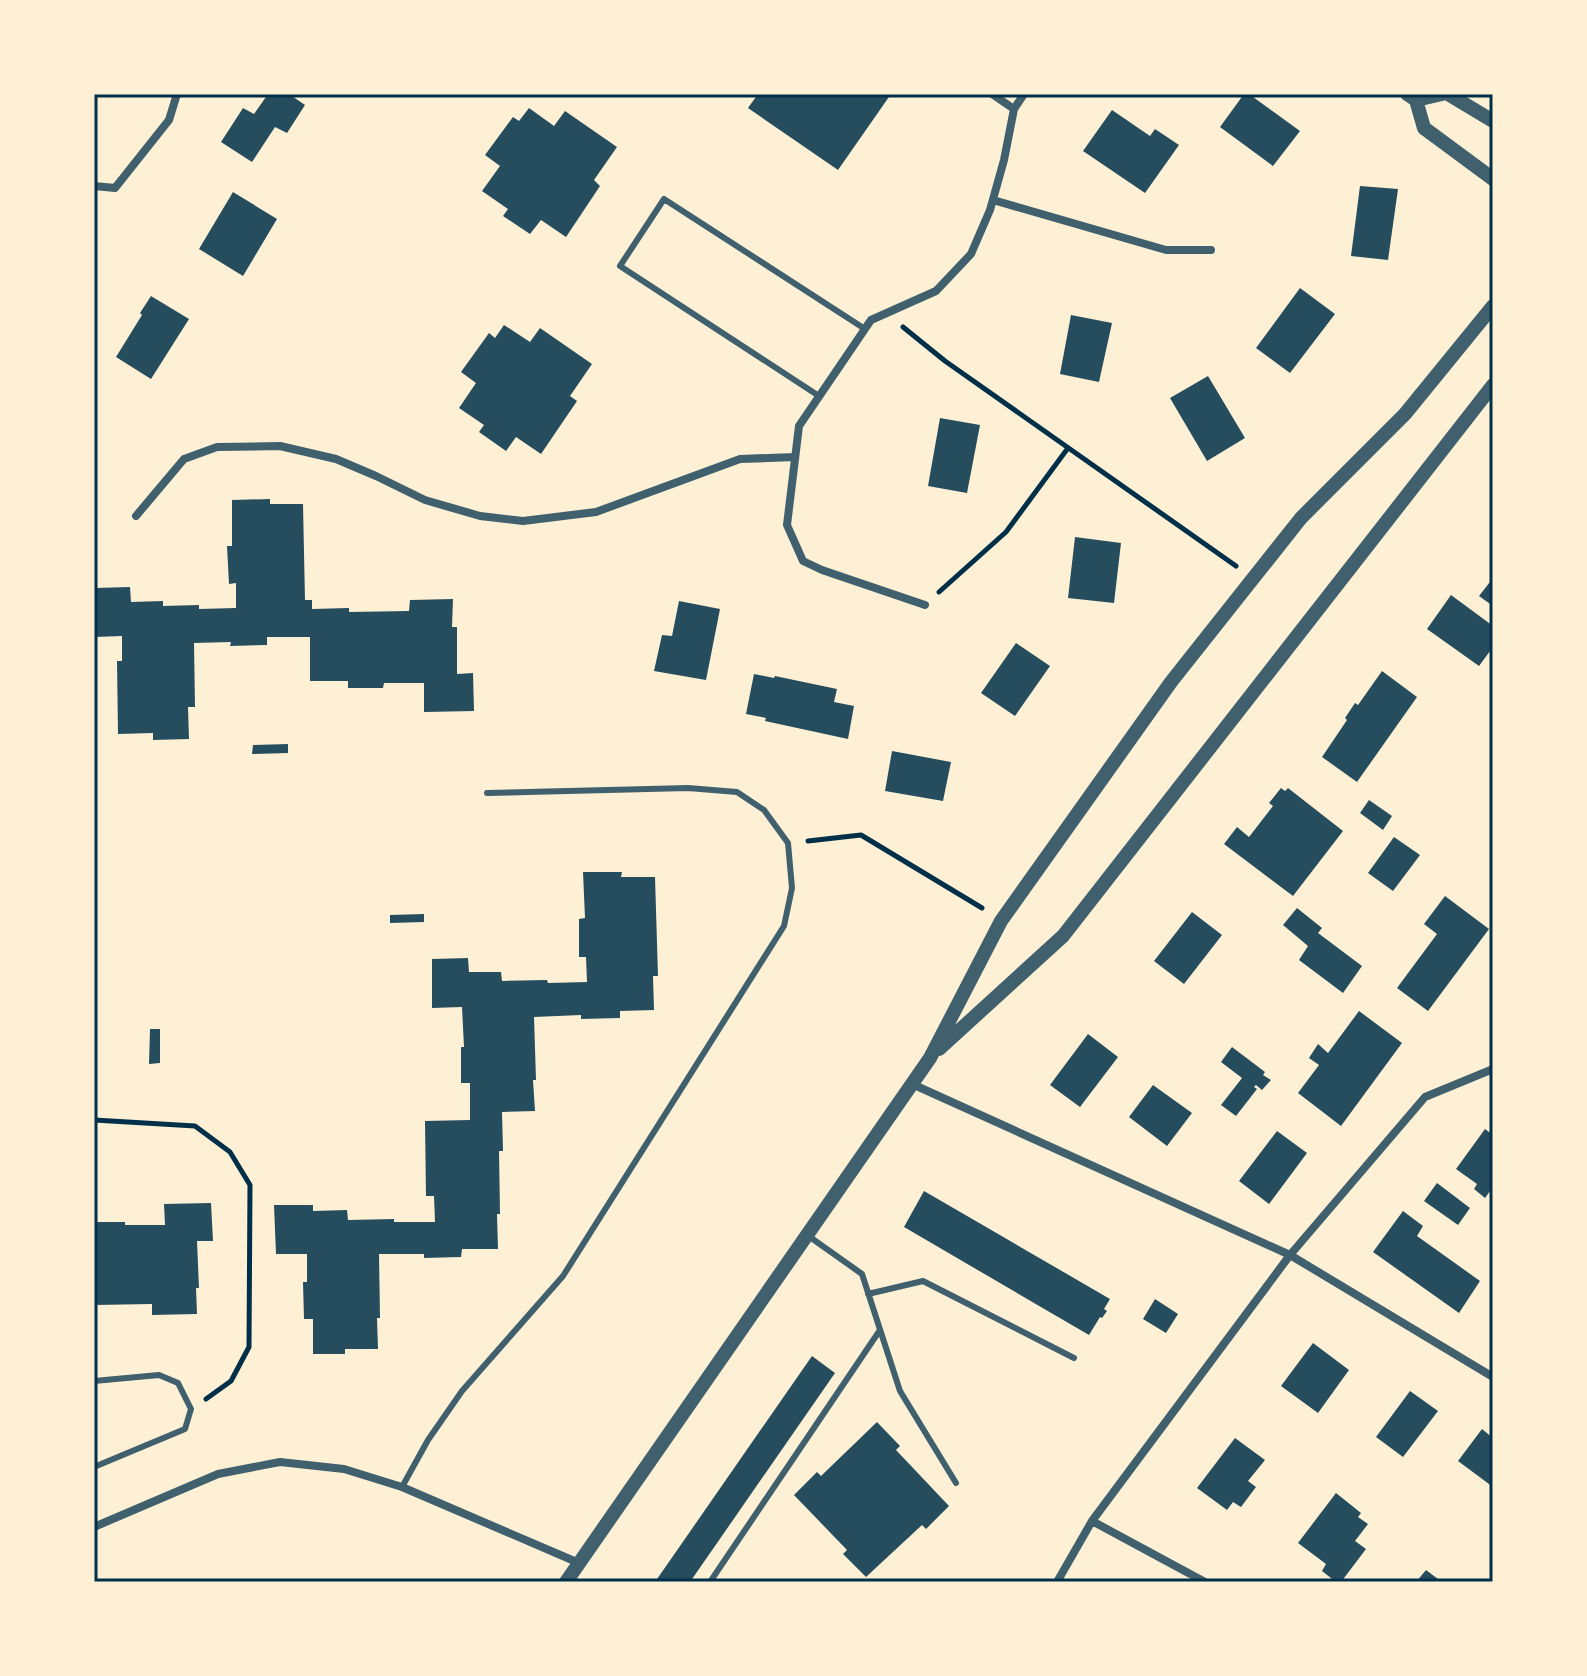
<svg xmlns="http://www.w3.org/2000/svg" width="1587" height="1676" viewBox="0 0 1587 1676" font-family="Mulish,sans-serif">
<rect width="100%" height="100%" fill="#fdf0d5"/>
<path fill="#264d5e" d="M268 94H289L305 105 287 133 275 127 252 162 221 142 243 108 254 114Z
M758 94H891L838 170 748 108Z
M1244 94H1249L1300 131 1273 166 1220 127Z
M529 108 554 126 565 111 617 147 594 180 600 186 566 237 541 220 530 234 503 216 508 209 482 191 500 166 485 155 513 117 519 121Z
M1112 110 1150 136 1155 129 1179 145 1145 193 1083 151Z
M1360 186 1398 189 1388 260 1351 256Z
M233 192 277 219 243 276 199 249Z
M1300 288 1335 314 1290 373 1256 348Z
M151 296 189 319 151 379 116 357 142 315 140 313Z
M1071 315 1112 323 1099 382 1060 374Z
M504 325 530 342 540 328 592 364 570 396 577 401 541 454 516 437 506 451 479 432 484 425 459 408 476 383 461 372 489 333 495 338Z
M1208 376 1245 438 1207 461 1170 398Z
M940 418 980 425 967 493 928 486Z
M270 499V504H303L305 600H312V609L349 608V612L409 611 410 600 453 599 452 627H457V674L473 673 474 711 424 712V683H384L383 688H348V681H310V637H267V645L230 646 231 642 194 643 195 707H188L189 739 153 740V733L118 734 117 661H122V636L94 637 95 588 130 587 131 602 163 601V606L199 605V609L236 608V583L229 584 227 546H232V500Z
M1075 537 1121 543 1114 603 1068 598Z
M1493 578V606L1479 596Z
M1451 595 1493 626V647L1479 666 1427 629Z
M679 601 720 609 706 680 654 671 662 635 672 636Z
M1016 643 1050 666 1015 716 981 693Z
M1382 671 1417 697 1357 782 1322 757 1347 720 1345 718 1355 703 1358 705Z
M754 674 774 678 775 676 837 689 834 702 854 706 848 739 765 721 766 718 746 714Z
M288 744V753L252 754 253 745Z
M892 751 951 762 943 801 885 791Z
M1281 788 1285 791 1288 788 1343 831 1293 896 1224 844 1237 827 1249 837 1273 806 1269 803Z
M1369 800 1392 816 1383 830 1360 813Z
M1394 837 1420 855 1393 891 1368 873Z
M583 872H622L621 877H655L658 976H653L654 1010 620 1011V1018L581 1019V1015L534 1017 536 1080H533L535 1111 502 1112 503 1151H499L500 1214H497L498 1249H462L461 1257 424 1258V1254H379L380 1318H377L378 1349H345V1354H313V1319H304L303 1282H307V1254H276L274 1205H313V1211L347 1210 348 1220 394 1219V1222H435L434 1196H426L425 1121 470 1120V1083H461V1047H464L462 1007 432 1008V959L468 958 469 972H501L502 981 547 980 548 983 587 982 586 957H579V919L585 918Z
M1445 896 1489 929 1428 1011 1397 988 1437 934 1424 924Z
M1297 908 1322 928 1318 933 1362 966 1343 993 1299 960 1308 946 1283 925Z
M1192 912 1222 935 1184 984 1154 961Z
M424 914V922L390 923V915Z
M1359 1011 1402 1043 1341 1126 1298 1093 1319 1065 1309 1058 1318 1044 1328 1053Z
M150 1029H160V1063L149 1064Z
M1088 1034 1118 1057 1080 1107 1050 1085Z
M1232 1047 1265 1072 1263 1075 1271 1080 1262 1090 1256 1085 1254 1087 1257 1089 1236 1116 1221 1105 1242 1078 1221 1062Z
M1153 1085 1192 1113 1167 1146 1129 1117Z
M1485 1129 1493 1135V1187L1485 1198 1474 1189 1477 1184 1456 1169Z
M1277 1131 1307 1153 1269 1204 1239 1181Z
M1437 1183 1470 1208 1458 1225 1424 1201Z
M924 1191 1110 1299 1104 1309 1107 1311 1102 1318 1100 1317 1089 1335 904 1227Z
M211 1203 213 1241H197L199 1288H196L197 1314 152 1315V1304L94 1305V1222H125V1225H165L164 1204Z
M1403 1211 1423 1226 1417 1236 1480 1281 1459 1313 1373 1252Z
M1155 1299 1178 1314 1166 1333 1143 1319Z
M1313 1343 1349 1370 1318 1413 1281 1386Z
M812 1356 835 1373 690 1582H655Z
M1410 1391 1438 1411 1403 1457 1376 1437Z
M877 1422 900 1446 896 1450 949 1506 926 1529 922 1525 866 1577 843 1554 847 1550 794 1495 817 1472 821 1476Z
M1482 1429 1493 1438V1487L1458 1461Z
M1235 1438 1265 1460 1248 1481 1256 1487 1241 1507 1233 1502 1227 1510 1197 1488Z
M1336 1493 1361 1513 1358 1517 1368 1524 1355 1541 1366 1549 1341 1582H1336L1322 1571 1326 1564 1298 1543Z
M1426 1570 1442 1582H1416Z"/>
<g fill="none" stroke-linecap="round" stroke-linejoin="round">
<path stroke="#003049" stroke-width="5" d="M903 327 945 361 1236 566
M939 592 1006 532 1068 448
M808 841 861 835 982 908
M94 1120 195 1126 230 1152 250 1185 249 1347 231 1381 206 1399"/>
<path stroke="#3f606c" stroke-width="6" d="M819 396 620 266 664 199 865 329
M807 1235 862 1274 900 1391 956 1483
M868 1294 923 1281 1074 1358
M94 1381 159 1375 178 1383 191 1409 185 1429 94 1467
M402 1487 428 1440 462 1391 563 1276 784 926 792 888 788 843 764 810 737 792 688 788 487 793
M710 1582 880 1330"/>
<path stroke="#3f606c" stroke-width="8" d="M992 94 1014 109
M94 186 115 188 169 120 177 94
M993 200 1166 250H1211
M136 516 184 459 217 447 280 446 336 459 376 476 425 500 480 516 523 521 596 512 740 459 795 457
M925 605 822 570 803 561 787 525 799 426 871 320 936 291 971 254 990 210 1004 160 1014 109 1024 94
M912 1084 1290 1255 1493 1377
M1092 1521 1205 1582
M94 1527 218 1474 280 1462 344 1469 402 1487 579 1563
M1057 1582 1092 1521 1290 1255 1425 1097 1493 1069"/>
<path stroke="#3f606c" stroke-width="14" d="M1407 94 1416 100 1424 128 1493 179
M1448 94 1493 121
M1416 100 1442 94
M939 1049 1063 936 1493 385
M566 1582 930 1058 1001 921 1171 682 1301 518 1405 414 1493 306"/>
</g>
<rect width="1587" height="1676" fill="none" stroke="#fdf0d5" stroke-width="192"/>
<rect x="96" y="96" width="1395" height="1484" fill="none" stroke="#003049" stroke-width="3"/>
</svg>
